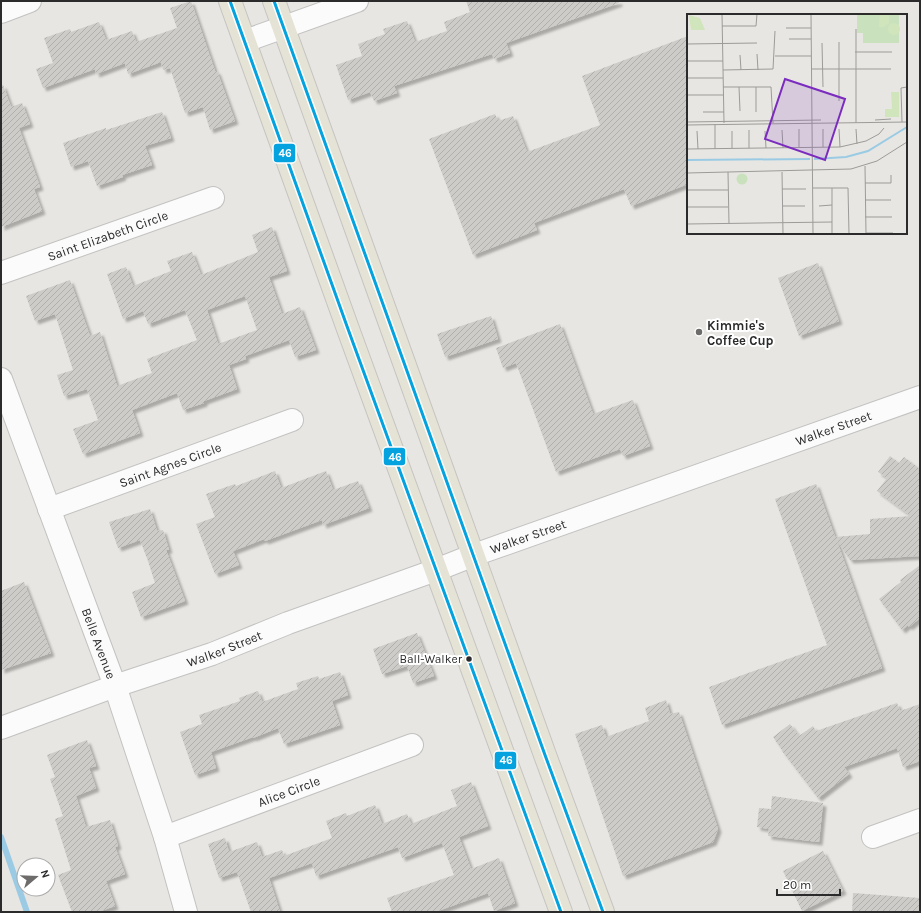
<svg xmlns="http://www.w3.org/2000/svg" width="921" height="913" viewBox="0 0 921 913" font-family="Karla,sans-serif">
<defs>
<pattern id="building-hatch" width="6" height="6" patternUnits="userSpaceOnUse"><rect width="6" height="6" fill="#cdccc9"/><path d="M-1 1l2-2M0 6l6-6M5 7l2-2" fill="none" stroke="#b0afad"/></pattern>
<filter id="shadow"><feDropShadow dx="3.5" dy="3.5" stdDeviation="1" flood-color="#0004"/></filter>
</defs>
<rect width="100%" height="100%" fill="#e8e6e2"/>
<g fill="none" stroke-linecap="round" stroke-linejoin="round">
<path stroke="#9bcbe4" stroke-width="6" d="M1 837 27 912"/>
</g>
<path fill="url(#building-hatch)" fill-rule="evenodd" filter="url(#shadow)" d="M191 1 215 71H217L235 121 210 130 203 107 185 113 170 68 163 70 161 62 128 74 125 63 96 74 95 69 43 88 36 69 53 63 44 38 70 29 71 32 99 22 106 40 132 31 136 42 177 28 170 8Z
M466 1H619V3L506 43 510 53 494 59 492 54 394 86 397 93 374 101 370 92 348 100 336 65 362 56 358 44 385 34 383 29 407 21 415 42 447 31 444 22 470 12Z
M688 36V184L631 206 624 189 534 223 537 230 473 255 429 139 495 114 498 121 513 116 527 152 600 125 582 76Z
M3 85 11 107 22 103 30 124 19 128 40 187 34 189 42 211 1 227V86Z
M162 112 171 138 145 146 152 165 122 175 123 177 97 186 88 161 71 167 63 143 106 128V130Z
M272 227 287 271 269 277 282 314 300 307 316 350 295 357 289 340 245 356 246 359 229 365 237 389 204 401V403L183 410 177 393 132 410 140 433 83 454 73 429 98 420 87 389 64 396 57 375 73 370 55 314 35 321 26 296 70 280 90 336 100 332 117 386 152 373 147 359 197 340 185 310 148 324 143 311 123 319 107 274 126 267 133 286 171 271 167 261 192 252 201 275 258 252 252 235ZM245 296 257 330 218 344 207 310Z
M818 263 839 321 799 336 778 278Z
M491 316 498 339 445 357 437 334Z
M560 324 593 414 633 400 650 446 623 456 620 449 556 472 516 363 503 368 496 348Z
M890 456 899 463 904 457 920 469V556L850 560 837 541 882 668 722 725 709 687 827 645 775 499 816 484 835 537 870 534V519L911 516 877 491 887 478 878 472Z
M275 471 281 488 326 471 333 490 358 481 369 508 323 525 322 520 265 541 264 539 233 551 239 565 215 574 196 524 215 517 206 494 235 484 236 486Z
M150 509 157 531 163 530 169 550H166L185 601 141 617 132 592 155 583 148 561 140 540 118 548 109 522Z
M920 565V618L909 627 908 625 902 630 879 599 901 582 900 580Z
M24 582 51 653 1 670V591Z
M417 633 434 676 413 683 407 666 382 674 373 649Z
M340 672 348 695 332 701 340 725 284 744 278 728 253 738V737L211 752 216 768 195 775 180 732 202 724 199 715 240 701 239 698 258 691 262 702 298 689 296 683 318 676 319 679Z
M666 700 670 714 679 712 718 829 713 842 623 876 575 734 602 725 606 737 649 721 645 708Z
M897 703 900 711 920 704V761L903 767 897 748 844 767 849 774 818 798 782 751V750L773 737 790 724 799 736 813 726 816 731Z
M87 740 96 766 89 768 96 788 76 796 86 827 110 820 118 846 115 847 125 874 106 881 115 906 98 912H72L58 875 71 870 55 819 63 816 50 779 55 777 47 755Z
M471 782 488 826 459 837 471 869 499 858 515 903 494 911 488 893 435 912H392L387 898 454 875 442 843 402 858 398 847 316 876 312 863 269 878 280 912H251L237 872 219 878 208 844 225 838 229 852 257 842 262 857 282 850 284 856 332 838 326 821 346 813 347 816 375 805 382 824 407 814 411 824 457 806 451 790Z
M772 796 823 803 819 842 768 836 769 829 757 827 759 808 771 809Z
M823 851 843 891 802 911 783 871Z
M853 893 920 898V912H852Z"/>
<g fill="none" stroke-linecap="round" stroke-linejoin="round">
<g stroke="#c2c2c1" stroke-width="24">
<g id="minor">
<path d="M1 12 30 1"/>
<path d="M245 41 357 1"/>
<path id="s1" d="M1 273 213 198"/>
<path id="s2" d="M1 379 115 686 165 837 186 912"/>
<path id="s3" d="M49 509 292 420"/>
<path id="s4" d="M165 837 412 745"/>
<path d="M873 837 920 820"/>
</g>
</g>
<g stroke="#c2c2c1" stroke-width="24">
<g id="secondary">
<path id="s5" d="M1 728 115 686 212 654 288 623 436 570 474 555 920 397"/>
</g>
</g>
<g stroke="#c5c4c2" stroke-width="24">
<path id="primary" d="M230 1 348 329 561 912
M274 1 545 755 603 912"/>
</g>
<use href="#minor" stroke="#fcfbfb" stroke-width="22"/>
<use href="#secondary" stroke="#fcfbfb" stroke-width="22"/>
<use href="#primary" stroke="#e5e3d5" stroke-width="22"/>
<g stroke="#fff" stroke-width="6">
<path id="bus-1" d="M230 1 348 329 561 912
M274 1 545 755 603 912"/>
</g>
<use href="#bus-1" stroke="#04a2de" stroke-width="3"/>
</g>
<circle fill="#6d6c6b" stroke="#fff" stroke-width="1.5" cx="699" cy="332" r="4"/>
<circle fill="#2b2b2b" stroke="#fff" stroke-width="1.5" cx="469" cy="659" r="3.5"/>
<g text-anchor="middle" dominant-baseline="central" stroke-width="4" stroke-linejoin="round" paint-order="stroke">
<g font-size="12" fill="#2b2b2b" stroke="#fff" text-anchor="end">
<text x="462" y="659">Ball-Walker</text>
</g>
<g font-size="13" fill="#2b2b2b" stroke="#fff">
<text stroke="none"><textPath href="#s1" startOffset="113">Saint Elizabeth Circle</textPath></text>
<text stroke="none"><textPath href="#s5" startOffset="885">Walker Street</textPath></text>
<text stroke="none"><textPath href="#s3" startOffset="129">Saint Agnes Circle</textPath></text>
<text stroke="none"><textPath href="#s5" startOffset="561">Walker Street</textPath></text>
<text stroke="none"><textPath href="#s2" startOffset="282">Belle Avenue</textPath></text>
<text stroke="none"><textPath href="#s5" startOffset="237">Walker Street</textPath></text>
<text stroke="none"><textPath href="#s4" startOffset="132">Alice Circle</textPath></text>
</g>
<g font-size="13" font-weight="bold" fill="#2b2b2b" stroke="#fff" text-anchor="start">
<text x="707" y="325">Kimmie's<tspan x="707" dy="15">Coffee Cup</tspan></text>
</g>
</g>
<g transform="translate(687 14)">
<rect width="220" height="220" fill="#e8e6e2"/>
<path d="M170 0H212V29H176V19H170ZM49.5 165a5.5 5.5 0 1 1 11 0a5.5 5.5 0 1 1-11 0Z" fill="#c9e2bd"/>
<path d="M2 1 13 4 18 16H4ZM193 1H202V9L197 13H192ZM201 15a6 6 0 1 1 12 0a6 6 0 1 1-12 0ZM204 78H212V103H198V95H205Z" fill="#d1e5bc"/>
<path fill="none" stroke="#9bcbe4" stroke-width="2" d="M127 145 159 143 181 137 220 113M0 146 123 145"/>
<path fill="none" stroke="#9c9b99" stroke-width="1" d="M35 0 37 109M124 0 126 220M35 12H69L70 0M99 14H124M169 15V109M102 25H124M152 28V87M135 29 136 73M0 30 70 29M168 38H205M70 40 71 56M53 41 54 56M88 42H124M0 47H36M124 55H204M36 56 86 55 88 17M0 64H36M36 73H84L86 109M52 73 53 97M69 73V98M0 81H36M16 98H37M188 106 204 105M0 108 134 106M215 108 214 74 220 73M28 110V135M0 111 220 108M112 115V133M136 115V133M152 115 153 133M169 115 170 130M62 116V134M95 116 96 134M10 117 11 135M78 117 79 134M45 134V117M0 135 153 133 179 127 192 120 197 114M178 152 179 220M41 158 42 210M95 158 96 220M0 159 164 155 190 147 220 128M178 169H204V161M126 174H161L162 220M95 175H119M0 176H41M178 186H204M95 192H118M132 192 145 191M0 193H41M178 203H205M0 210 145 208M179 219H206M145 220V174"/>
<path fill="#7b2cbf" fill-opacity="0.15" stroke="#7b2cbf" stroke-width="2" d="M98 65 158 85 138 146 78 125Z"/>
<rect width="220" height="220" fill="none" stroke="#2b2b2b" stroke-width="2"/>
</g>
<g stroke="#fff" stroke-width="1.5">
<rect x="273" y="143" width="23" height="20" rx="4" fill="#04a2de"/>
<rect x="383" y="447" width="23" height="19" rx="4" fill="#04a2de"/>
<rect x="494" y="751" width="23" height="19" rx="4" fill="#04a2de"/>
</g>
<g font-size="11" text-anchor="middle" font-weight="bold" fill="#fff">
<text x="285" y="157">46</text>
<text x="395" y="461">46</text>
<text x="506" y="764">46</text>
</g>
<rect width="921" height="913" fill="none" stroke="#2b2b2b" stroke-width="4"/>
<g transform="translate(36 877) rotate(71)"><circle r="19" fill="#ffffff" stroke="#aaaaaa"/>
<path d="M0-3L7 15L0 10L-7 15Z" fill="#6d6c6b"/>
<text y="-6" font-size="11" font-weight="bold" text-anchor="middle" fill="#2b2b2b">N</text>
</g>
<path d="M777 889v6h63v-6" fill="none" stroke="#2b2b2b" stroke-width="2"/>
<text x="783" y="889" font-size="12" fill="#2b2b2b" stroke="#ffffff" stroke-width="3" paint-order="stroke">20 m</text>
</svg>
